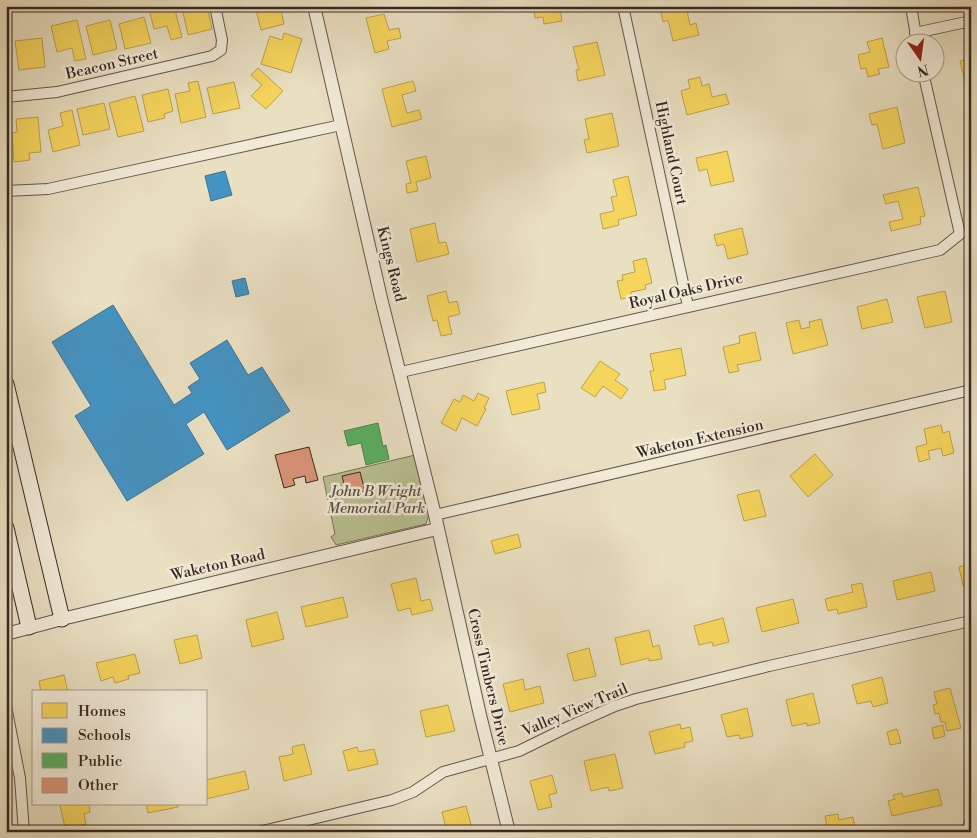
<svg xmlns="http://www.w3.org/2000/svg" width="977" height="838" viewBox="0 0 977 838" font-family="'Libre Bodoni',serif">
<rect width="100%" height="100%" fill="#e9dfc1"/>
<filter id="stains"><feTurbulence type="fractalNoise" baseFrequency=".004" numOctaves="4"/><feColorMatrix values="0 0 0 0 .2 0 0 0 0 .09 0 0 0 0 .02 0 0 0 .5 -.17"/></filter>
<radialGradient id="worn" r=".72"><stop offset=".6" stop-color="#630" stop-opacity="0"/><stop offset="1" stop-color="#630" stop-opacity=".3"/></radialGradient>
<path fill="#b8c192" stroke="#77745a" d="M415 455 429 514 426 524 336 545 331 537 335 534 323 477Z"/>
<path fill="#f6d55c" stroke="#bca14b" d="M161 6H174L182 37 171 40 167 26 154 29 149 9Z
M190 6H207L212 29 188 35 182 8Z
M255 6H280L284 24 261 30Z
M534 6H560L562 21 544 24 543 17 535 18Z
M673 6H686L690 25 696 23 699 35 673 41 668 20 663 22 660 9Z
M384 14 389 30 399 28 401 38 387 41 389 49 375 53 366 18Z
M144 17 151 43 125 49 119 24Z
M77 20 86 59 75 61 72 48 57 52 51 26Z
M110 20 117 49 93 55 86 26Z
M284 33 302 39 291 73 261 64 270 36 282 40Z
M42 38 45 67 19 70 15 41Z
M882 38 889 67 878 69 880 74 868 77 866 68 861 69 858 55 870 52 867 42Z
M597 42 605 75 578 81 576 70H579L573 47Z
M971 58V97L969 98 960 61Z
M258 68 283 91 266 109 251 96 262 85 251 75Z
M700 77 702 86 709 84 712 97 726 94 729 104 687 115 681 91 690 88 688 80Z
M198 81 206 117 181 123 175 94 190 91 188 83Z
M413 81 416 91 402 95 407 113 419 110 422 119 392 127 382 89Z
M234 82 240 108 213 114 207 88Z
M168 89 173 111 164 114 165 118 148 122 142 95Z
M135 96 144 131 118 137 109 103Z
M104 103 110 129 83 135 77 109Z
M897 107 905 143 883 149 877 124 872 125 869 114Z
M72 110 80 145 53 152 48 130 63 126 60 113Z
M612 113 619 146 587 153 584 140 589 139 585 119Z
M38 117 41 152 29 153 30 160 14 162 12 133 17 132 16 119Z
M727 151 734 181 711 186 707 169 699 171 696 158Z
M426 156 431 178 416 182 418 191 407 193 406 184 411 183 406 161Z
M628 176 637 215 618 220 619 225 603 229 600 214 614 211 611 197 617 196 613 180Z
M918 187 925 216 920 217 921 224 891 231 889 222 903 219 898 201 886 204 883 195Z
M435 223 439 243 446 242 449 254 417 262 410 229Z
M742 228 748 254 728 259 724 244 717 246 714 235Z
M646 258 652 283 645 285 646 289 631 292 632 297 621 299 617 281 623 280 622 275 635 272 633 261Z
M446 291 449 303 457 301 460 314 448 317 452 334 441 336 437 320 433 321 427 296Z
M945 291 952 322 925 328 917 297Z
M887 299 893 322 862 329 857 307Z
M821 319 828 345 793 354 786 323 799 320 801 329 810 327 809 322Z
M755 332 761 360 737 365 739 371 729 373 723 347 740 343 739 336Z
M681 348 686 375 664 380 666 389 654 391 650 371H654L650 354Z
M600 361 620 374 615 380 628 389 621 399 603 386 595 397 581 388Z
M544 382 546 392 537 394 540 409 512 415 506 391Z
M478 393 489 398 484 408 486 409 477 426 462 418 456 431 441 423 454 399 460 402 463 395 474 401Z
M941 425 943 433 949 431 954 453 943 456 941 448 928 451 930 459 919 462 916 447 927 444 924 429Z
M815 454 833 475 808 497 790 476Z
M759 490 766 516 744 521 737 495Z
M518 534 521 547 495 554 491 541Z
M971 554V584L963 586 959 567 968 564 966 555Z
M931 572 935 591 897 600 893 581Z
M416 578 421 601 430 599 433 610 412 615 410 608 398 611 391 584Z
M862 583 867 607 838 614 837 609 828 611 825 599 853 592 851 585Z
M343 597 348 617 306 627 301 607Z
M793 599 799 623 762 632 756 608Z
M277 612 284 639 252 647 246 620Z
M723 618 729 642 713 646 712 642 699 645 694 626Z
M649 630 653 647 659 645 662 659 649 661V658L621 665 615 638Z
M197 635 202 658 180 664 174 640Z
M589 648 596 676 574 681 567 654Z
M135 654 140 673 128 676 129 679 115 683 113 677 101 681 96 663Z
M64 675 68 692H41L39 681Z
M882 677 888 703 873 707 871 701 857 704 852 685Z
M523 679 525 690 540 686 544 703 510 712 503 684Z
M950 688 961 728 947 731 945 722H941L939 713 935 714 933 705 937 704 934 692Z
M813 693 820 723 807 726V723L792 726 786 700Z
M448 705 455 731 426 737 420 711Z
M747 708 753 736 740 739 739 735 727 737 721 715Z
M680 724 681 729 690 727 693 741 684 743 685 747 655 754 649 732Z
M943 725 945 736 934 739 932 728Z
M897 729 901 743 890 745 887 732Z
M304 744 312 774 284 781 279 757 293 754 292 747Z
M357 747 359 752 374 749 378 764 348 771 343 751Z
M615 754 623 788 609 791 608 787 591 791 584 761Z
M245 771 249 789 206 799V780Z
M552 775 557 793 549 795 552 807 538 810 530 781Z
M938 789 942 805 892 816 888 801 895 799 893 795 902 793 903 797Z
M64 804H89L90 812 84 814 86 824 81 825 83 832H66L60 805Z
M146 804H177L178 807 148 813Z
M466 806 473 832H460V830L447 832 442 812Z
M838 814 839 820 853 817 856 832H828L825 816Z"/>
<path fill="#4393c3" stroke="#3f7393" d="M225 171 232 195 211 201 205 176Z
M245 278 249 294 236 297 232 281Z
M113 305 174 405 192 393 188 387 200 379 190 363 227 340 248 375 262 367 290 411 227 450 204 412 186 424 204 454 127 501 75 416 91 406 52 342Z"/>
<path fill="#5aae61" stroke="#4f864e" d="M378 423 383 446 386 445 389 459 366 465 361 443 348 446 344 431Z"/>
<path fill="#dc9579" stroke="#362823" d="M309 447 318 480 306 483 305 476 293 479 295 485 284 488 275 455Z
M360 472 365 491 347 496 342 476Z"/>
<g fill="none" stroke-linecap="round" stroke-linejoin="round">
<g stroke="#63564a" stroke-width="12">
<path id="minor" d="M623 6 688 306
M911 6 917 42
M915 33 971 21
M6 97 57 92 212 56 221 50 222 40 215 6
M6 191 48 189 341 125
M401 372 940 250 960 234 923 72
M435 515 971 390
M6 706 20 778 24 832
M258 832 392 800 413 792 443 772 519 751 568 727 615 706 636 699 769 666 971 621
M966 832 971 820"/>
</g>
<g stroke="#63564a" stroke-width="14">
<path id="tertiary" d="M314 6 381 298 435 515 480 715 509 832
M6 634 62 619 437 529"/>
</g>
<g stroke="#362823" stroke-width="17">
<path id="secondary" d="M6 384 62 619
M6 528 29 627"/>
</g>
<use href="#minor" stroke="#f1ead7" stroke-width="10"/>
<use href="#tertiary" stroke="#f1ead7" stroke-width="12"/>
<use href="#secondary" stroke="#f1ead7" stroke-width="15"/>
</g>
<g text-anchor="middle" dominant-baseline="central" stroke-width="5" stroke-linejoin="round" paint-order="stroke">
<g font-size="15" fill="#362823" stroke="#f1ead7">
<text transform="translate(112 64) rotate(-13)">Beacon Street</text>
<text transform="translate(671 153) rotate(78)">Highland Court</text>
<text transform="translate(391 264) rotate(76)">Kings Road</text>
<text transform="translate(686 291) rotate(-13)">Royal Oaks Drive</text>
<text transform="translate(700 439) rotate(-13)">Waketon Extension</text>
<text transform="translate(218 565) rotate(-13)">Waketon Road</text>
<text transform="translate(488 677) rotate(77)">Cross Timbers Drive</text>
<text transform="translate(575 710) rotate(-23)">Valley View Trail</text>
</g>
<g font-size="15" font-style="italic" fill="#564e3f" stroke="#f1ead7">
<text x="376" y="491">John B Wright<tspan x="376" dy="17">Memorial Park</tspan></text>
</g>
</g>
<rect width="977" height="838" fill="none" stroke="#e9dfc1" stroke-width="25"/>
<rect x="8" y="8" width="962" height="823" fill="none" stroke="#362823" stroke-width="2.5"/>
<rect x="12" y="12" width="952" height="813" fill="none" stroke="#362823"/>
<rect x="32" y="690" width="175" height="115" fill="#f1ead7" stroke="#a69c8f"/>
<rect x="42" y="703" width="25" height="15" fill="#f6d55c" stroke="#a69c8f"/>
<text x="78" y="716" font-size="15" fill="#362823">Homes</text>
<rect x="42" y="728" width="25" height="15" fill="#4393c3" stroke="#a69c8f"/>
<text x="78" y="740" font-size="15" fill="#362823">Schools</text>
<rect x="42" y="753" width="25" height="15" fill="#5aae61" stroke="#a69c8f"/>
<text x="78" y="766" font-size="15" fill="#362823">Public</text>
<rect x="42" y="778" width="25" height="15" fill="#dc9579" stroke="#a69c8f"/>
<text x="78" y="790" font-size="15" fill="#362823">Other</text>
<g transform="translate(920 58) rotate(166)"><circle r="24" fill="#f1ead7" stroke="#a69c8f"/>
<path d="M0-4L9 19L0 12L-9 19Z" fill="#8f2418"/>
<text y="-8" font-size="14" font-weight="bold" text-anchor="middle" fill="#362823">N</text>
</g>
<rect width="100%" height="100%" filter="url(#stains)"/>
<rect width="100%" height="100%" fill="url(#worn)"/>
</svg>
